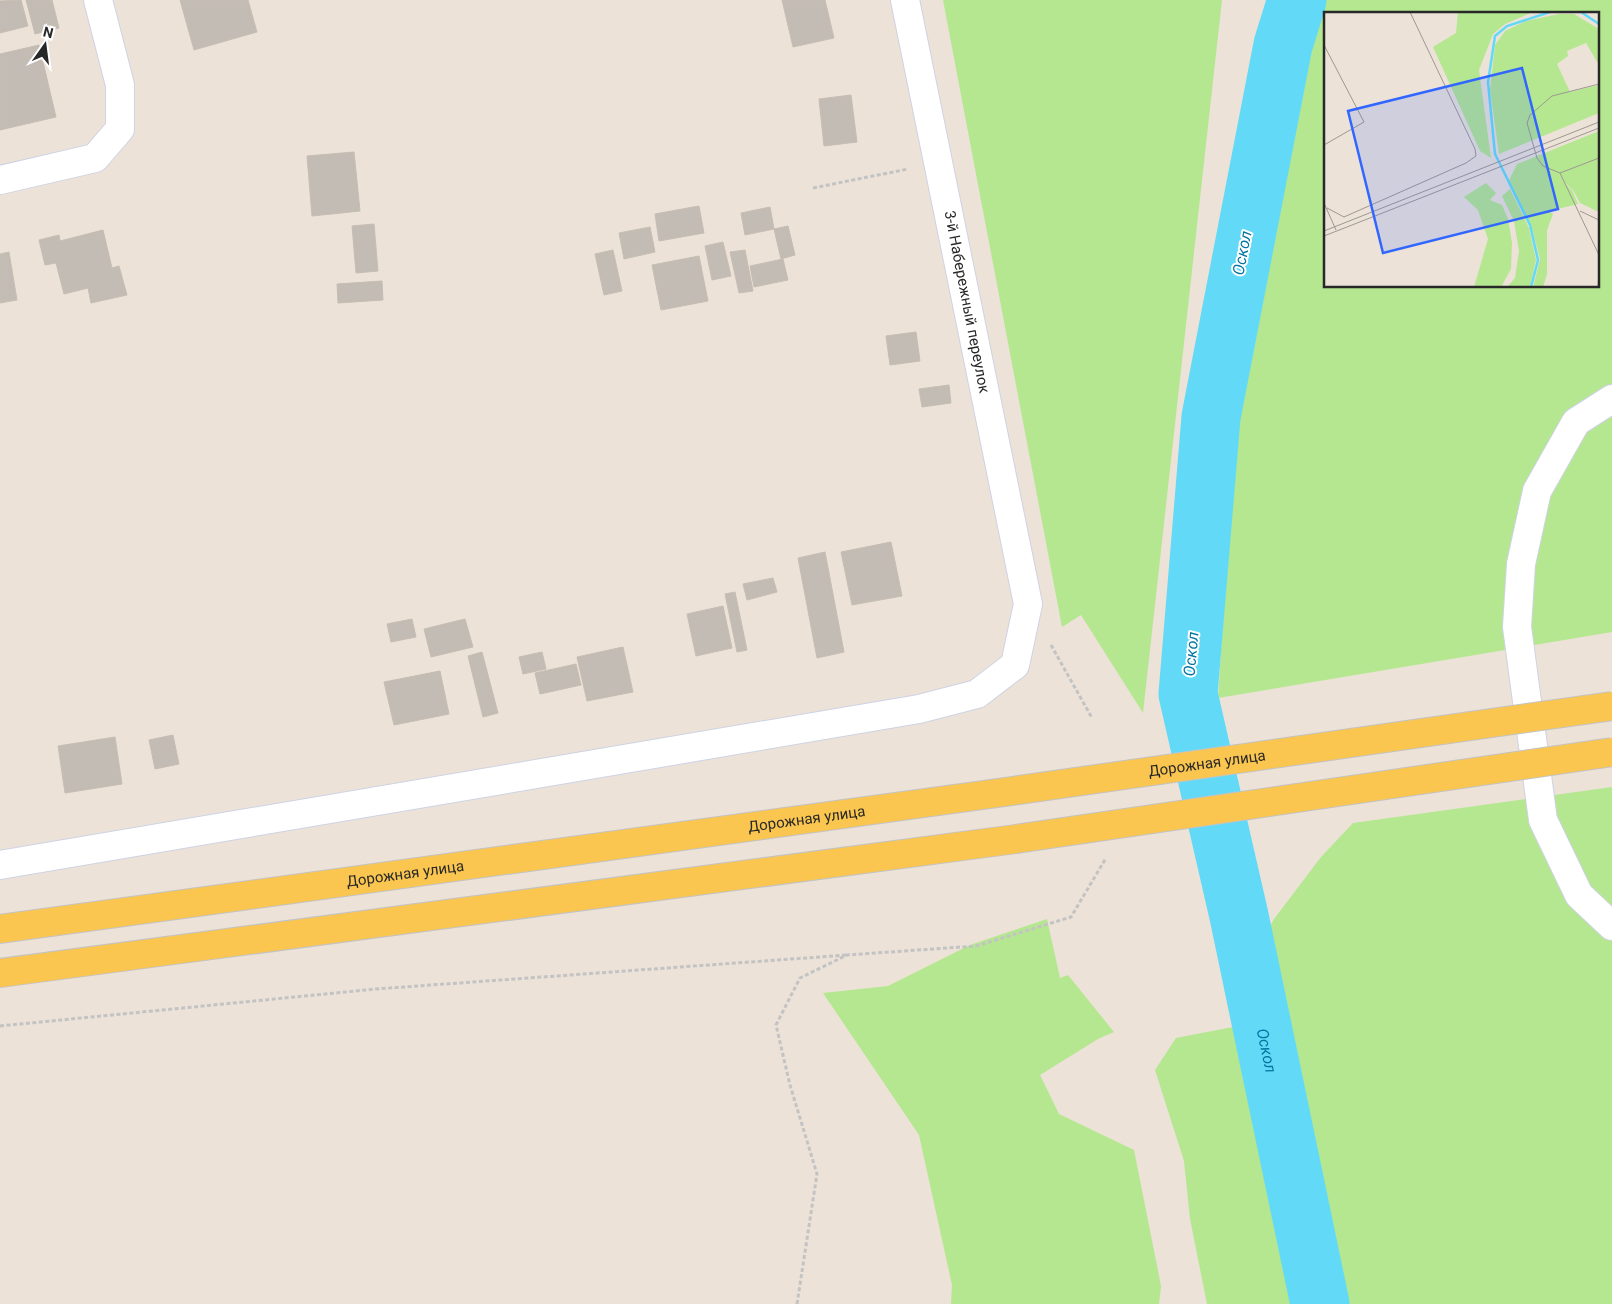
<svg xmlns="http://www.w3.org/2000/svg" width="1612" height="1304" viewBox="0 0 1612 1304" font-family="Roboto,sans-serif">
<rect width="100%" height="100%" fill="#ece2d8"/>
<path fill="#b4e790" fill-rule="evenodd" d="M943 0H1222L1143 713 1081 615 1062 627Z
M1320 0H1612V632L1218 698 1239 369 1288 119ZM1326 14H1598V286H1326Z
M1612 787V1304H1330L1253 958 1274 919 1321 857 1353 823Z
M1047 919 1060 978 1068 975 1114 1032 1098 1039 1040 1075 1059 1114 1134 1150 1161 1286 1159 1304H951L952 1285 919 1135 823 993 888 986 970 945Z
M1238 1026 1296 1304H1207L1190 1219 1184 1161 1155 1070 1176 1038Z"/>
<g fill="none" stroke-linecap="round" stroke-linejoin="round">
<path stroke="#62daf7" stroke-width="59" id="s1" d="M1297 0 1283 45 1211 417 1188 694 1239 916 1320 1304"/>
</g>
<path fill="#c3bcb5" stroke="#c7beb2" d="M21 0 28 26 0 33V1Z
M26 0H52L59 28 35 34Z
M180 0H248L257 32 194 50Z
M782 0H825L834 38 793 47Z
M39 45 56 117 0 130V54Z
M851 95 857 142 824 146 819 99Z
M354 152 360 211 312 216 307 156Z
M699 206 704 233 659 241 655 214Z
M770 207 774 229 745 235 741 213Z
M374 224 378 271 356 273 352 226Z
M788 226 795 255 781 259 774 229Z
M650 227 655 252 624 259 619 233Z
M103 230 112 268 119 266 127 295 91 303 88 288 64 294 56 263 45 265 39 240 59 235 60 241Z
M723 242 731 276 712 280 705 246Z
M613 250 622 291 604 295 595 254Z
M745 250 753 291 739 293 730 252Z
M9 252 17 300 0 303V254Z
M699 256 708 301 661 310 652 265Z
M783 259 788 280 754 287 750 266Z
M382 281 383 300 338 303 337 284Z
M916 332 920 361 890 365 886 336Z
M949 385 951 403 922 407 919 389Z
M891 542 902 596 852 605 841 552Z
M825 552 844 652 817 658 798 558Z
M773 578 777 592 747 600 743 584Z
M735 592 747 650 737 652 725 594Z
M723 606 732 648 696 656 687 614Z
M412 619 416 637 391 642 387 624Z
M465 619 473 647 431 657 424 629Z
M623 647 633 692 587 701 577 657Z
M482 652 498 713 483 717 468 656Z
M542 652 546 669 523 674 519 657Z
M576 664 581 685 540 694 535 673Z
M440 671 449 714 394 725 384 682Z
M173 735 179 764 155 769 149 740Z
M115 737 122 784 65 793 58 746Z"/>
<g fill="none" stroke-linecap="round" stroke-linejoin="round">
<g stroke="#ced3e3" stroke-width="30">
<path id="minor" d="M0 180 95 158 120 129V85L98 0
M1612 399 1576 422 1537 491 1521 564 1517 627 1543 820 1579 895 1612 926
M0 865 919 709 977 694 1015 665 1028 604 905 0"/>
</g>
<g stroke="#c3c3c3" stroke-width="30">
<g id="major">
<path id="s2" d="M0 929 1005 792"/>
<path d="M0 973 1016 839"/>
</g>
</g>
<path stroke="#c3c3c3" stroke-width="3" stroke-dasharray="4 2.5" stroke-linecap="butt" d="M813 188 908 169
M1051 645 1092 718
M0 1026 376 989 847 955
M797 1304 817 1174 790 1085 776 1025 800 978 847 955 976 946 1071 917 1106 858"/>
<use href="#minor" stroke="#fff" stroke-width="28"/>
<use href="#major" stroke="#fac64f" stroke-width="28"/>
<g stroke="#c3c3c3" stroke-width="30" stroke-linecap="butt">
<g id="major-bridge">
<path id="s3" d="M1005 792 1612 706"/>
<path d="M1016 839 1612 752"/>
</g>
</g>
<use href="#major-bridge" stroke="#fac64f" stroke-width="28"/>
</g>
<g text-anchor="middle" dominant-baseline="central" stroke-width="4" stroke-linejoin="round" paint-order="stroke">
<g font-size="15" fill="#282828" stroke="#fff">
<text transform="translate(967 302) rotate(79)">3-й Набережный переулок</text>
<text stroke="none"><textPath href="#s3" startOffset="204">Дорожная улица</textPath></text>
<text stroke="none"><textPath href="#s2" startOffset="814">Дорожная улица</textPath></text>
<text stroke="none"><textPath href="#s2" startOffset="409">Дорожная улица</textPath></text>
</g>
<g font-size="16" font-style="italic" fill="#0476a1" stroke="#fff">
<text transform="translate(1242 253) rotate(-79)">Оскол</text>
<text transform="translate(1191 654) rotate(-85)">Оскол</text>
<text stroke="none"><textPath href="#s1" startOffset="1069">Оскол</textPath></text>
</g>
</g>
<g transform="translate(1324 12)">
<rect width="275" height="275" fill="#ece2d8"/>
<path d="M134 0H209L181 12 169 22 155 58 167 146 156 139 109 35 132 21ZM235 2H250L275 17V53L262 31 243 39 244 44 233 52 246 80 275 73V101L175 142 166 78 171 33 181 19 202 9ZM275 119V200L256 191 249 178 236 166 248 178 254 192 225 199 229 202 223 218V262L219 275H209L216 247 207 213 185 169 187 164 193 152ZM162 171 172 181 166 188 178 193 184 207 188 231 187 257 177 275H150L164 227 154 198 140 185ZM186 177 205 216 212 248 206 275H183L191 266 195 239 190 209 178 184Z" fill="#b4e790"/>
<path fill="none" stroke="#62daf7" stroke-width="2.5" d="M257 0 275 12M207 275 214 248 206 213 171 142 164 70 171 24 183 14 226 0"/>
<path fill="none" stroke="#9e9892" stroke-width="1" d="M0 33 40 110 0 133M275 72 228 84 206 103 203 111 213 146 219 154 236 161 275 243M236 161 275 146M0 191 12 218M3 196 20 205 142 151 152 144 151 137 86 0M256 199 275 208M0 219 275 110M0 224 275 116M274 275 275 260"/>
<path fill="#3267ff" fill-opacity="0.15" stroke="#3267ff" stroke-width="2.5" d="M198 56 234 197 59 241 24 99Z"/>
<rect width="275" height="275" fill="none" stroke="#282828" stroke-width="2.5"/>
</g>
<g transform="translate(45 45) rotate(14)" stroke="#ffffff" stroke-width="4" paint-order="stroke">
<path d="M0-4L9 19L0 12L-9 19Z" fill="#282828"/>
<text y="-8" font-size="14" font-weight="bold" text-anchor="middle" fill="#282828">N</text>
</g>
</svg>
